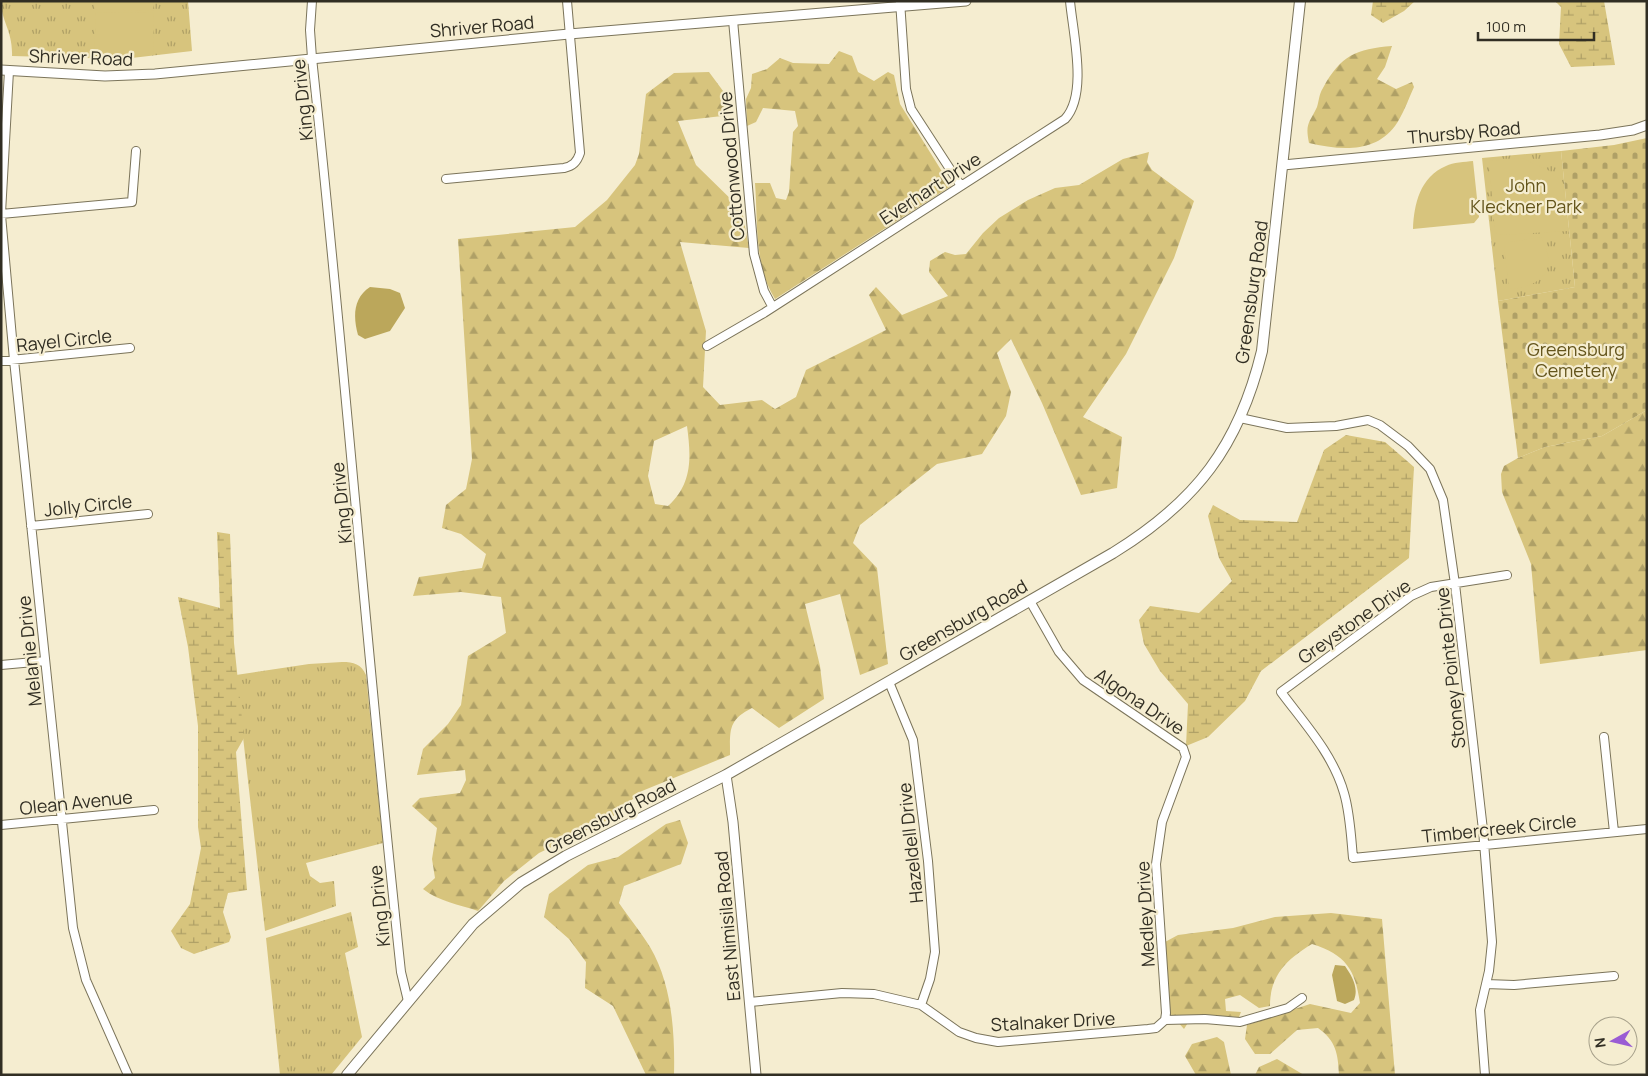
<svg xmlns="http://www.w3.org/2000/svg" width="1648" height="1076" viewBox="0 0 1648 1076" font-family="Manrope,sans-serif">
<defs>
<pattern id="grass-tufts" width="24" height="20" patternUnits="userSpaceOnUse" patternTransform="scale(1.25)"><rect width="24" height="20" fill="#d7c47d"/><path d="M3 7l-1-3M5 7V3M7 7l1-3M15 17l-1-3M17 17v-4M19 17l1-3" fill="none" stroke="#afa066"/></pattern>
<pattern id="forest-firs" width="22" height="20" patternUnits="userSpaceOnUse" patternTransform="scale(1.25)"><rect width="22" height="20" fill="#d7c47d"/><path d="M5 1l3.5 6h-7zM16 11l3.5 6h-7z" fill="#afa066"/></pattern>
<pattern id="wetland-marsh" width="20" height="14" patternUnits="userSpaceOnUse" patternTransform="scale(1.25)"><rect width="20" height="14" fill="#d7c47d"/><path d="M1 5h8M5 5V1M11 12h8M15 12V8" fill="none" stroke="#afa066"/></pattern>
<pattern id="cemetery-stones" width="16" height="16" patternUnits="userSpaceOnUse" patternTransform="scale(1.25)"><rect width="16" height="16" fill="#d7c47d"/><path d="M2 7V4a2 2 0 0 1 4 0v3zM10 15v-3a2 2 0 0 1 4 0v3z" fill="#afa066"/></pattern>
</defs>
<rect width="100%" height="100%" fill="#f5edd0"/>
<path fill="url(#grass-tufts)" d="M1 1H188L192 51 123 59 12 56C13 31 1 21 1 1Z
M1561 151 1575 287 1498 301 1482 158Z
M342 662C354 662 361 664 366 675L383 843 306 863 310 876 320 883 334 881 336 906 265 931 236 675 309 664Z
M351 912 358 947 345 953 362 1037 331 1075H280L266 938Z"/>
<path fill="url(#forest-firs)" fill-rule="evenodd" d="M1392 46 1385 67 1377 79 1396 89 1412 82 1414 87C1408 100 1403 115 1395 126 1374 154 1339 150 1309 143 1305 123 1309 124 1317 107 1319 101 1319 94 1323 88 1341 55 1356 49 1392 46Z
M839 51 852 56 858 72 874 81 888 72 894 75 900 104 951 186 775 299C754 266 758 222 755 183H770L776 198 786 200 789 192 793 132 798 126 795 111 763 108 756 122 747 126 746 99 751 88 752 74 767 69 780 58 793 63 829 64Z
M709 72 729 99 731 115 678 121 696 165 742 210 749 248 680 242 706 331 703 387 720 405 762 400 775 409 796 397 806 370 886 330 869 295 876 287 902 315 948 296 929 272 930 261 945 252 955 255 966 254 983 233 999 218 1028 200 1055 188 1079 185 1123 159 1149 152 1147 162 1152 170 1194 201 1174 258 1126 354 1083 417 1122 437 1117 488 1081 495 1042 403 1011 339 997 353 1011 392 1006 416 982 454 937 464 860 525 853 543 877 568 888 664 860 675 840 594 805 604 820 666 824 699 779 728 752 708C728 720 730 730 730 755L642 791 610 819 539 853 504 881 478 911C458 904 440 902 423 889L435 878 432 859 437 828 412 806 420 798 460 793 466 780 465 770 417 775 423 749 448 724 461 705 468 656 506 633 501 597 461 592 413 596 419 577 482 568 486 554 461 534 442 528 446 505 466 489 472 459 458 239 575 227 607 200 635 165 639 154 646 94 674 73ZM687 426C691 457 693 483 668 506L655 504 648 476 654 441Z
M1647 410V650L1540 664 1531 564 1502 492 1501 474 1504 466 1518 458 1545 447 1602 436Z
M680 820 688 843 681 864 624 886 619 903C629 918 641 932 650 947 672 984 675 1033 674 1075H646L613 1006 585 988 586 962 569 939 544 917 549 894 588 865 618 857 666 824Z
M1331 913 1382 919 1395 1075H1339C1338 1053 1336 1041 1318 1028L1297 1030 1270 1054H1255L1245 1039 1247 1025 1310 1004 1351 1013 1360 1003C1355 969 1346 955 1312 944 1287 959 1270 975 1270 1006L1259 1008 1240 995 1225 999 1226 1011 1241 1012 1239 1017 1199 1015 1191 1018 1184 1029 1169 1012 1165 942 1178 935 1233 928 1275 917Z
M1217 1037 1224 1042 1231 1075H1196L1185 1056 1192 1044Z
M1277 1059 1304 1075H1255L1259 1067Z"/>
<path fill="url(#wetland-marsh)" d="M1373 1H1415L1404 11 1383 23 1371 15Z
M1555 1H1604L1615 65 1571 67 1559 44 1561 7Z
M1346 435 1385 442 1414 467 1409 558 1261 671 1245 701 1208 737 1186 746 1188 704 1160 671 1144 644 1139 620 1150 606 1199 613 1232 581 1219 558 1208 516 1213 505 1240 520 1297 522 1324 450Z
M217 532 230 534 234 643 244 738 236 752 247 890 228 893 223 912 231 937 229 942 194 954 181 948 171 931 190 904 201 848 198 827V726L188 647 178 597 220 608Z"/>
<path fill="url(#cemetery-stones)" d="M1647 138V410L1602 436 1545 447 1518 458 1498 301 1575 287 1561 151 1614 145Z"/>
<path fill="#d7c47d" d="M95 1H154L153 11 95 9Z
M96 12 154 13 153 55H94Z
M1522 158 1548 170 1563 183 1568 231 1499 235 1495 232 1489 161Z
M1473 161 1479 217 1474 223 1413 229C1414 204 1420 177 1446 166 1453 162 1465 162 1473 161Z
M1541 237C1559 270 1542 287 1509 289L1504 247 1510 242Z"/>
<path fill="#bba75b" d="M370 287 390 289 400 293 405 308 390 331 365 339 358 335C353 317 353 298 370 287Z
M1335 965 1345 966C1352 976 1359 988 1354 1000L1345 1004 1337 1001 1332 975Z"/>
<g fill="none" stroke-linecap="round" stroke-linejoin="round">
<g stroke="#7b745a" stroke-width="10">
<path id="minor" d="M312 1 310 30 312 58C345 363 368 668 401 972L408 1001
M900 1 906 89 911 109 961 186
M733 20 754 254 764 291 772 306
M446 179 564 168C573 166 577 162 580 153L567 1
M1 213 9 71
M1 214 132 202 136 151
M1 215 14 360 73 928 86 980 128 1075
M707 346 764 313 1065 119C1088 94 1073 34 1070 1
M1 361 130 348
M1240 418 1287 428 1336 426 1368 420 1380 425 1408 446 1430 469 1443 500 1455 584 1483 830 1492 942 1489 971 1480 1010 1485 1075
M31 526 148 514
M1507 575 1431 587 1411 596 1281 692C1304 723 1333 754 1344 793 1350 813 1351 836 1353 858L1647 829
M1030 601 1059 652 1083 680 1183 748 1186 757 1162 822 1156 864 1166 1013 1165 1020
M1 665 45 661
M889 682 913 740 928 861 935 952 930 979 921 1005
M1604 737 1614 832
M1 825 154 810
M1486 984 1514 985 1614 976
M750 1002 842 993 874 994 921 1005 959 1032 976 1038 998 1042 1148 1029 1156 1028 1165 1020 1205 1019 1240 1022 1288 1008 1302 998"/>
</g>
<g stroke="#7b745a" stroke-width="11">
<path id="tertiary" d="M1 70 105 76 155 74 569 34 966 1
M1283 165 1600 135 1633 130 1647 125
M726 775 733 822 756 1075"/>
</g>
<g stroke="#7b745a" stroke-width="12">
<path id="secondary" d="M347 1075 473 924 521 883 566 856 726 775 1113 553C1196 502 1239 446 1262 351L1300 1"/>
</g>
<use href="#minor" stroke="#fff" stroke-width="8"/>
<use href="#tertiary" stroke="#fff" stroke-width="9"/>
<use href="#secondary" stroke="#fff" stroke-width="10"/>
</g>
<g text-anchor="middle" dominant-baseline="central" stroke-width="4.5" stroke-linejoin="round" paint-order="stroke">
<g font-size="18" fill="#312e23" stroke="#f5edd0">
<text transform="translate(482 26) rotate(-5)">Shriver Road</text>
<text transform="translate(81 57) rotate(2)">Shriver Road</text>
<text transform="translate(302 100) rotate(-96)">King Drive</text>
<text transform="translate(1464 132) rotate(-5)">Thursby Road</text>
<text transform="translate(731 166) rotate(-95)">Cottonwood Drive</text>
<text transform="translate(930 188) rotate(-33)">Everhart Drive</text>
<text transform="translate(1251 292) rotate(-82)">Greensburg Road</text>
<text transform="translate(64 340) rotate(-6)">Rayel Circle</text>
<text transform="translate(341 503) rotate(-96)">King Drive</text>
<text transform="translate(88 505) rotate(-6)">Jolly Circle</text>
<text transform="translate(963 620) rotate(-30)">Greensburg Road</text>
<text transform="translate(1354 621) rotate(-35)">Greystone Drive</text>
<text transform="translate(29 651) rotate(-96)">Melanie Drive</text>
<text transform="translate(1450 668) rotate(-96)">Stoney Pointe Drive</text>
<text transform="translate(1140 701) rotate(34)">Algona Drive</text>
<text transform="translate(76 802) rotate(-6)">Olean Avenue</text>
<text transform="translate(610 816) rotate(-27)">Greensburg Road</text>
<text transform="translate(1499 828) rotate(-6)">Timbercreek Circle</text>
<text transform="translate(910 843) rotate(-96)">Hazeldell Drive</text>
<text transform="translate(379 906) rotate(-96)">King Drive</text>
<text transform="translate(1145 914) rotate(-93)">Medley Drive</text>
<text transform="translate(727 926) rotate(-95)">East Nimisila Road</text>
<text transform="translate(1053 1021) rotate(-3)">Stalnaker Drive</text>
</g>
<g font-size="18" fill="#64551c" stroke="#f5edd0">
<text x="1526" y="185">John<tspan x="1526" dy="21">Kleckner Park</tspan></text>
<text x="1576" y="349">Greensburg<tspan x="1576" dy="21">Cemetery</tspan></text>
</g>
</g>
<rect width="1648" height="1076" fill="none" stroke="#312e23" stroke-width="5"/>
<g transform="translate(1613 1041) rotate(262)"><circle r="24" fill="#f5edd0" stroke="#a7a18b"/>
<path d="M0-4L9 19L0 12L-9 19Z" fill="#9a5cd4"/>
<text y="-8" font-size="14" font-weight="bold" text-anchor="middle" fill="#312e23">N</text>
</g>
<path d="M1478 32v8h116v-8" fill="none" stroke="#312e23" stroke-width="2.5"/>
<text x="1486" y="32" font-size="15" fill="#312e23" stroke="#f5edd0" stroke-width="4" paint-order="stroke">100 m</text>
</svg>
